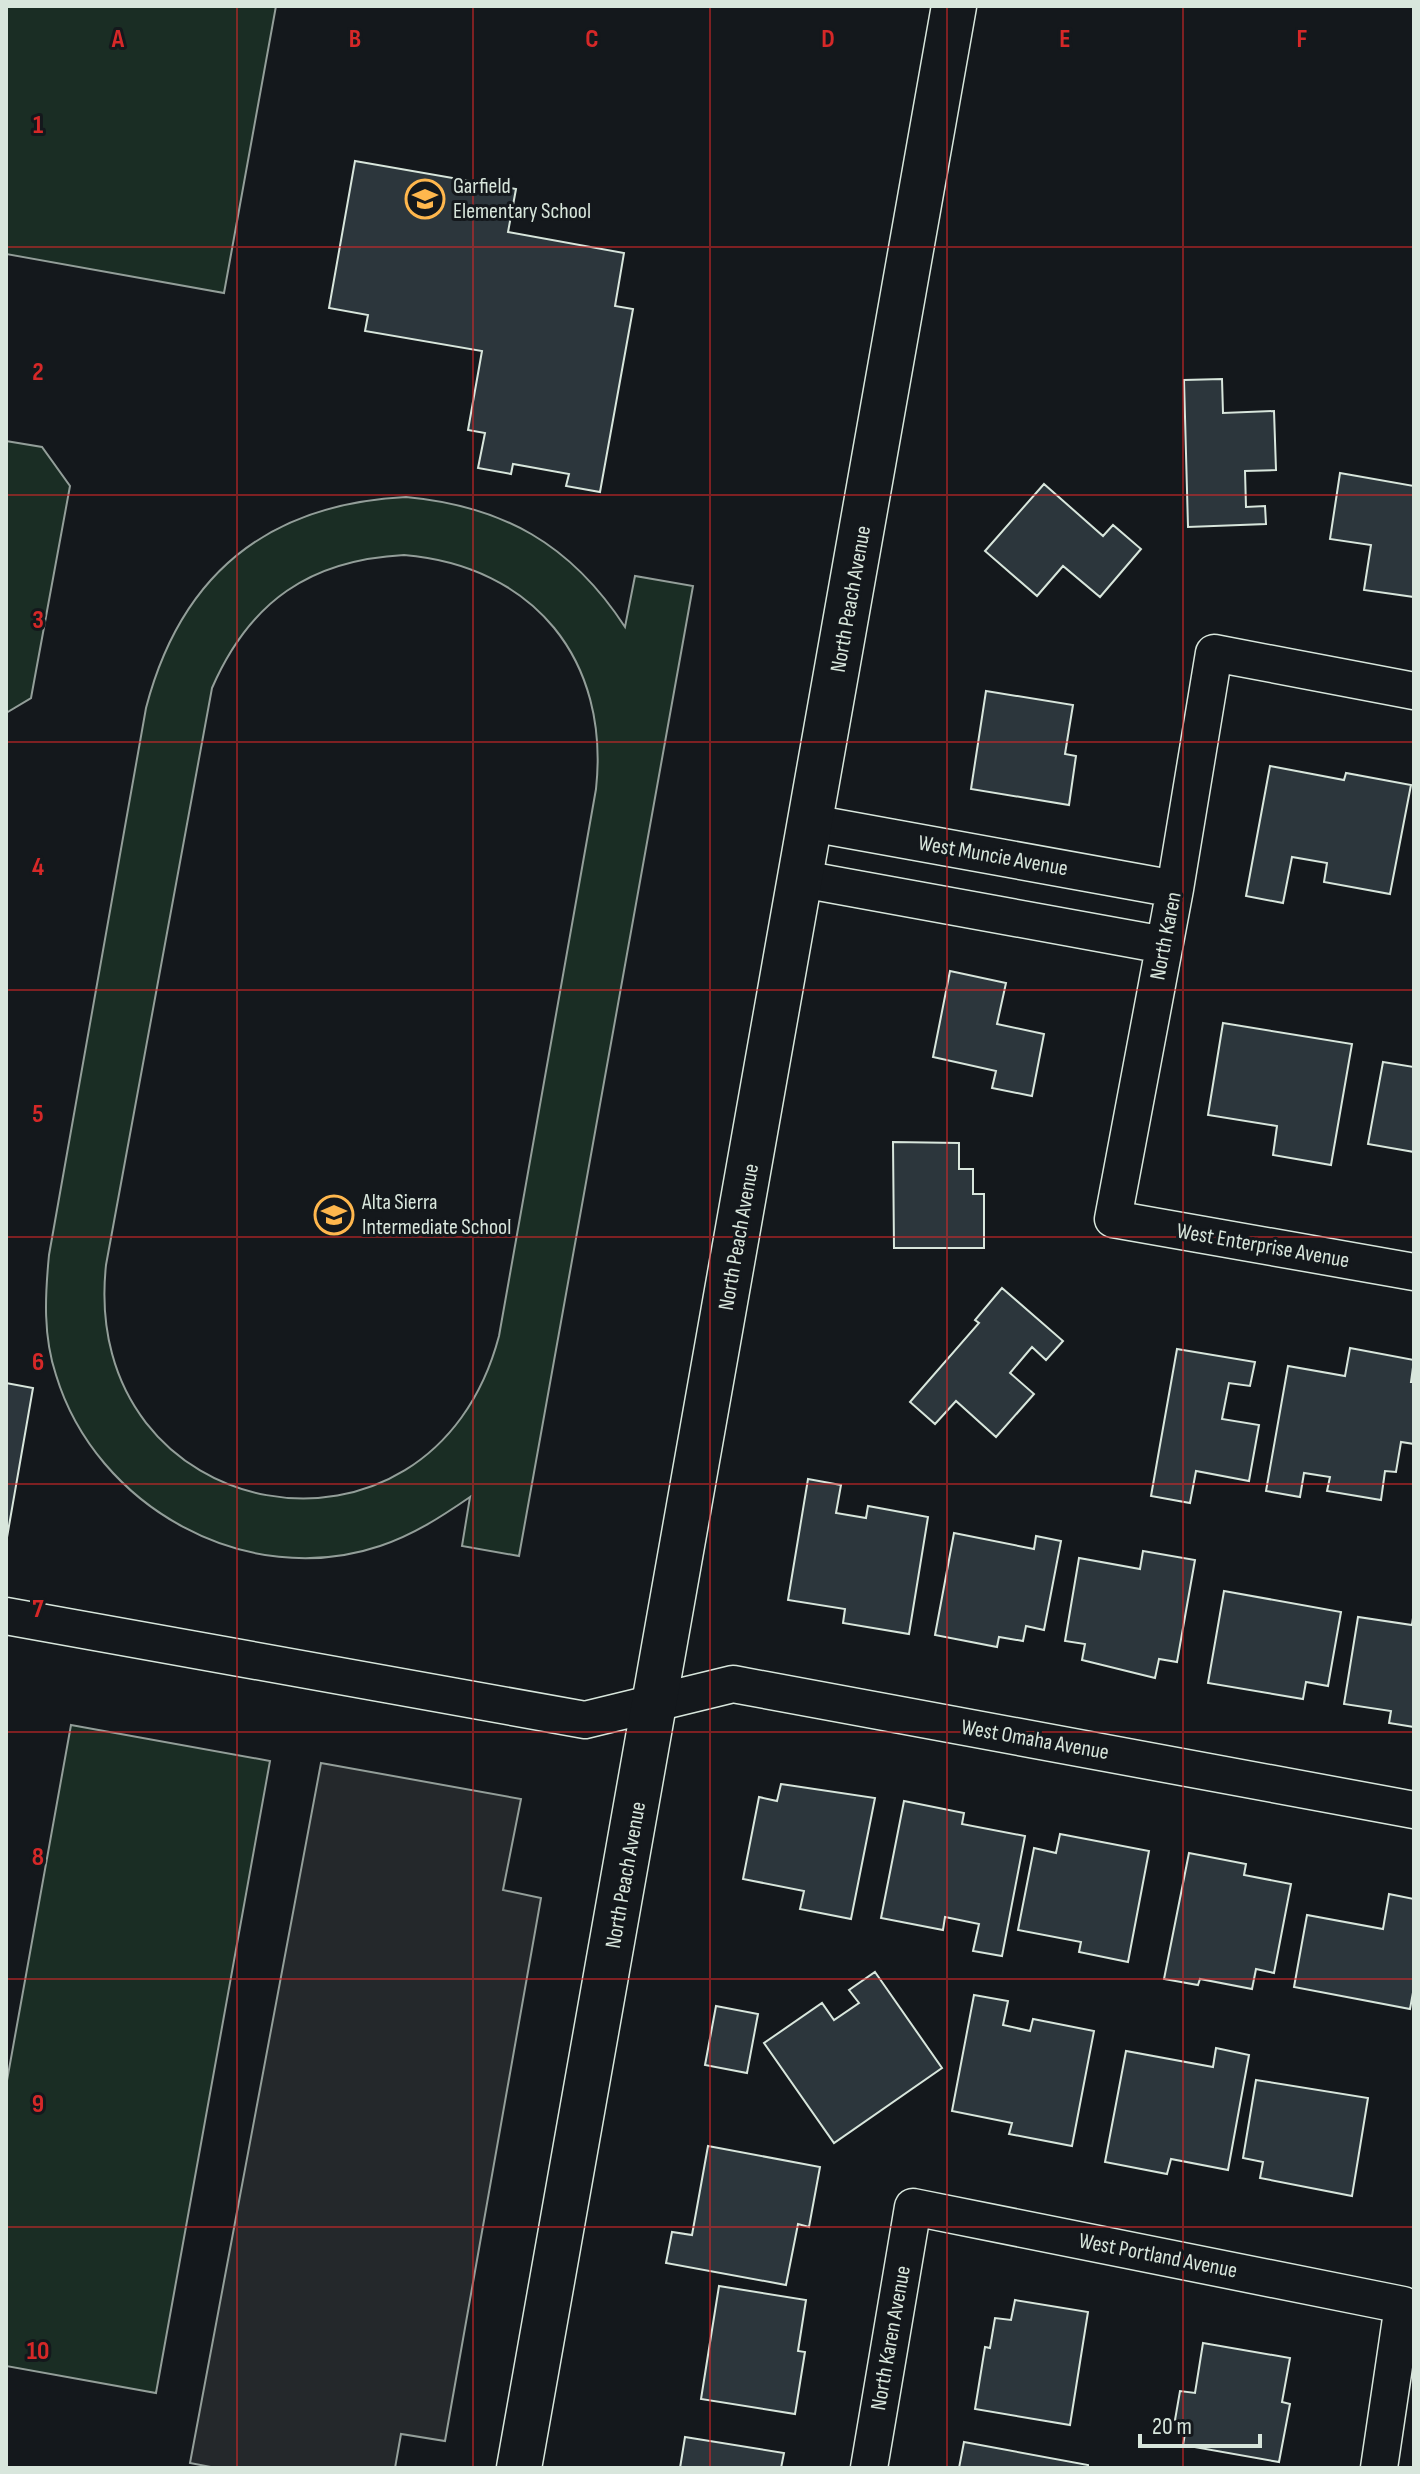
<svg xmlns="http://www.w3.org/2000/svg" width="1420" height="2474" viewBox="0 0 1420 2474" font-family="'Sofia Sans Condensed',sans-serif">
<rect width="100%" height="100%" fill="#14181c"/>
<path fill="#1a2d24" stroke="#939e99" stroke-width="2" fill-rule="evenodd" d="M6 6H276L224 293 6 254Z
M6 441 42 447 70 486 31 698 6 713Z
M406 497C503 506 571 544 625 627L635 576 693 586 519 1556 462 1546 470 1497C441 1517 413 1535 380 1546 247 1591 96 1507 56 1375 43 1336 45 1296 49 1255L146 708C181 574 269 504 406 497ZM404 555C534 566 610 660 596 789L499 1336C431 1593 78 1527 106 1265L212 688C250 601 310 560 404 555Z
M71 1725 270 1761 156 2393 6 2366V2086Z"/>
<path fill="#24282b" stroke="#939e99" stroke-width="2" d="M321 1763 521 1799 503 1890 541 1898 445 2441 401 2434 395 2468H216L190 2463Z"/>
<path fill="#2c363c" stroke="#d8e6dc" stroke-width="2" d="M355 161 516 189 508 232 624 253 615 306 633 309 600 492 566 486 569 474 513 464 511 474 478 468 485 433 468 430 482 351 365 331 368 315 329 308Z
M1222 379 1223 413 1274 411 1276 470 1245 471 1246 507 1265 506 1266 524 1188 527 1184 380Z
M1340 473 1414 486V597L1364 590 1371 545 1330 539Z
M1044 484 1103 536 1113 525 1141 549 1100 597 1063 566 1037 596 985 551Z
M986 691 1073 705 1065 754 1076 756 1069 805 971 789Z
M1270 766 1344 780 1346 773 1411 785 1390 894 1324 882 1327 863 1292 857 1283 903 1246 896Z
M950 971 1006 983 997 1024 1044 1034 1032 1096 992 1088 996 1071 933 1057Z
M1223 1023 1352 1044 1331 1165 1273 1155 1277 1126 1208 1115Z
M1383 1062 1414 1067V1152L1368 1144Z
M893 1142 959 1143V1169H973V1194H984V1248H894Z
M1002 1288 1063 1341 1046 1360 1032 1347 1010 1373 1034 1394 996 1437 956 1401 935 1424 910 1402 979 1323 975 1320Z
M1350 1348 1414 1360 1411 1382H1414V1444L1401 1442 1396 1472 1385 1471 1381 1500 1327 1491 1330 1477 1304 1473 1300 1497 1266 1491 1288 1366 1345 1376Z
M1177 1349 1255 1362 1250 1386 1229 1383 1222 1419 1259 1425 1249 1481 1196 1471 1190 1503 1151 1496Z
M6 1383 33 1388 6 1543Z
M808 1479 841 1485 836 1513 866 1518 868 1506 928 1517 909 1634 843 1623 845 1609 788 1600Z
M954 1533 1034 1549 1036 1536 1061 1541 1044 1630 1026 1626 1023 1641 999 1637 997 1647 935 1635Z
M1143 1551 1195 1560 1177 1662 1159 1659 1155 1678 1082 1660 1085 1644 1065 1641 1079 1558 1140 1569Z
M1224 1591 1341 1612 1328 1686 1306 1682 1303 1699 1208 1683Z
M1414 1611V1727L1389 1723 1391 1711 1344 1704 1358 1617 1412 1625Z
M781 1784 875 1798 851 1919 800 1909 804 1891 743 1879 759 1797 777 1801Z
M904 1801 964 1813 962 1824 1025 1836 1002 1956 973 1951 979 1924 945 1917 943 1930 881 1918Z
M1060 1834 1149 1851 1128 1962 1079 1952 1081 1942 1018 1930 1034 1848 1056 1853Z
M1189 1853 1246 1864 1244 1875 1291 1884 1274 1973 1256 1969 1252 1989 1200 1979 1198 1985 1164 1979Z
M1389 1894 1414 1899V1987L1410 2009 1294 1987 1307 1915 1383 1929Z
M875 1972 942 2068 834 2143 764 2043 822 2003 834 2020 859 2003 849 1990Z
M974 1995 1008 2001 1003 2025 1030 2031 1033 2019 1094 2031 1072 2146 1009 2134 1012 2123 952 2111Z
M716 2006 758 2014 747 2073 705 2065Z
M1216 2048 1249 2055 1228 2170 1171 2159 1167 2174 1105 2162 1126 2051 1213 2067Z
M1256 2080 1368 2098 1352 2196 1260 2178 1263 2162 1243 2158Z
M708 2146 820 2167 809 2227 798 2224 786 2285 666 2263 672 2232 692 2235Z
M719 2286 806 2300 798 2351 805 2352 795 2414 701 2399Z
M1015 2300 1088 2312 1070 2425 975 2409 985 2347 990 2348 995 2318 1011 2320Z
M1203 2343 1290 2358 1282 2402 1290 2404 1279 2462 1183 2445 1187 2422 1175 2420 1180 2391 1195 2393Z
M685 2437 784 2453 781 2468H680Z
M964 2442 1088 2465V2468H959Z"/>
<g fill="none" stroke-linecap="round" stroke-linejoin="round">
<g stroke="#d8e6dc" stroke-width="39">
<path id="street" d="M1414 691 1214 653 1175 889 1113 1219 1414 1272
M811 823 1175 889
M802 879 1164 945
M6 1616 585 1720 733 1684 1414 1810
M869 2468 913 2207 1403 2305 1379 2468"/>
</g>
<g stroke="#d8e6dc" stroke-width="47">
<path id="secondary" d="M519 2468 954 6"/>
</g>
<use href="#street" stroke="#14181c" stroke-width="36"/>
<use href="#secondary" stroke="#14181c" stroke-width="44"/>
</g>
<path fill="none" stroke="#d62828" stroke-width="2" stroke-opacity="0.55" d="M237 6V2468M473 6V2468M710 6V2468M947 6V2468M1183 6V2468M6 247H1414M6 495H1414M6 742H1414M6 990H1414M6 1237H1414M6 1484H1414M6 1732H1414M6 1979H1414M6 2227H1414"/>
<defs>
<g id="school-ring" transform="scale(2)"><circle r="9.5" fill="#14181c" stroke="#ffb74d" stroke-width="1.5"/><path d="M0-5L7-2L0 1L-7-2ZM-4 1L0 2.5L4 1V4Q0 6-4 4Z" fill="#ffb74d"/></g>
</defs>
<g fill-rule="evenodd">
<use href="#school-ring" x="425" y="199"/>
<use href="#school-ring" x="334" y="1215"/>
</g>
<g text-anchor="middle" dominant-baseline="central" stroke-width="6" stroke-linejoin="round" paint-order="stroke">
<g font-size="22" fill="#d8e6dc" stroke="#14181c" text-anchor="start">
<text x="453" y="186">Garfield<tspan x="453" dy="25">Elementary School</tspan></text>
<text x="362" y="1202">Alta Sierra<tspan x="362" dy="25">Intermediate School</tspan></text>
</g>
<g font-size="22" fill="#d8e6dc" stroke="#14181c">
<text transform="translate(851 599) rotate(-80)">North Peach Avenue</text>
<text transform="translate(993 856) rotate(10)">West Muncie Avenue</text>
<text transform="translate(1166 936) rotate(-79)">North Karen</text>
<text transform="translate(739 1237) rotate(-80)">North Peach Avenue</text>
<text transform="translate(1263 1246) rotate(10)">West Enterprise Avenue</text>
<text transform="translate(1035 1740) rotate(10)">West Omaha Avenue</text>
<text transform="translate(626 1875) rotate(-80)">North Peach Avenue</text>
<text transform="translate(1158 2256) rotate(11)">West Portland Avenue</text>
<text transform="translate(891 2338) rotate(-80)">North Karen Avenue</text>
</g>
</g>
<g font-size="26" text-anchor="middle" font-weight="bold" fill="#d62828" stroke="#14181c" stroke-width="6" stroke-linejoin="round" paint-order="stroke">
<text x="118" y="47">A</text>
<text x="355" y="47">B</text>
<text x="592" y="47">C</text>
<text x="828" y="47">D</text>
<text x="1065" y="47">E</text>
<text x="1302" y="47">F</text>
<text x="38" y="133">1</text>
<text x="38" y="380">2</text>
<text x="38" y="628">3</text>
<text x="38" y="875">4</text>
<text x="38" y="1122">5</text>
<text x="38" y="1370">6</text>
<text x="38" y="1617">7</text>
<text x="38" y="1865">8</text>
<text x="38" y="2112">9</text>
<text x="38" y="2359">10</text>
</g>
<rect width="1420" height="2474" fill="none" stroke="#d8e6dc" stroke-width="16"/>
<path d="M1140 2434v12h120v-12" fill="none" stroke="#d8e6dc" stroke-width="4"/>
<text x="1152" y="2434" font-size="24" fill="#d8e6dc" stroke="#14181c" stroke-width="6" paint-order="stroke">20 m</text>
</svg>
